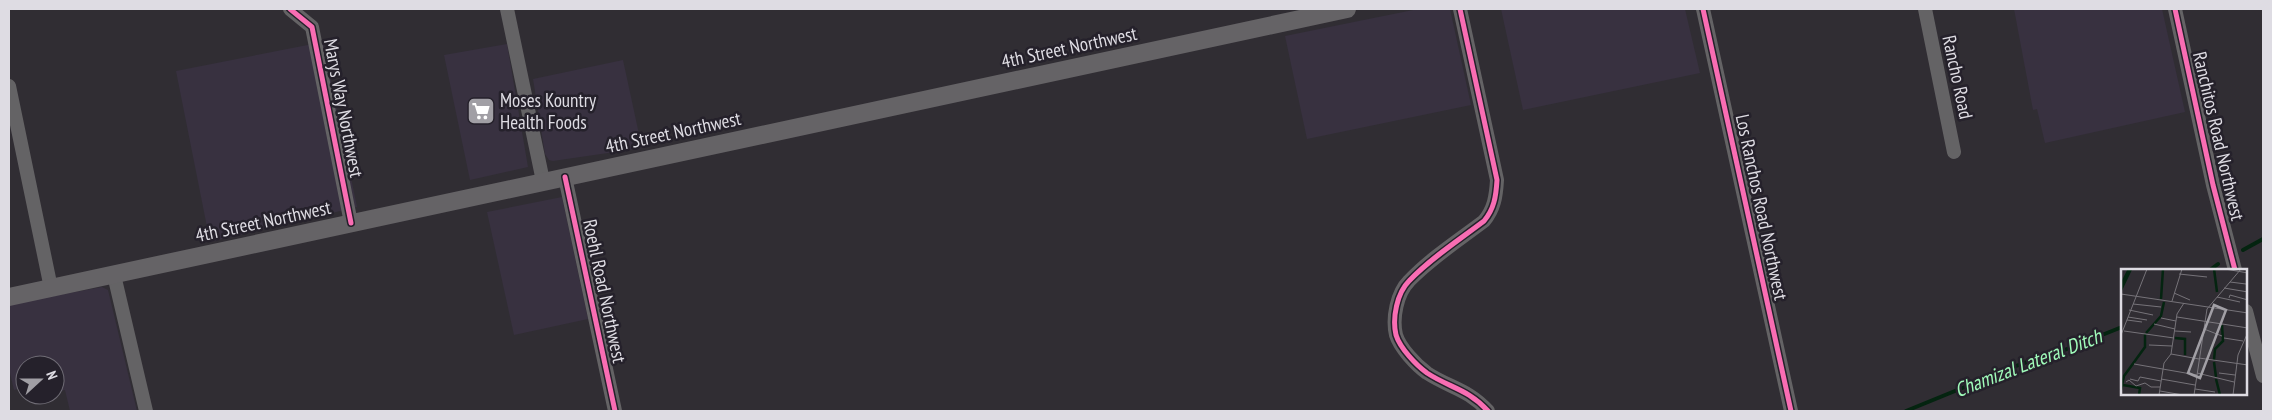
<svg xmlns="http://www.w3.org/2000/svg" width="2272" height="420" viewBox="0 0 2272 420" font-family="'PT Sans Narrow',sans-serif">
<rect width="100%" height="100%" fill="#302d33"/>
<path fill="#383140" d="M1418 9H1450L1471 105 1307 139 1285 36Z
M1501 9H1685L1700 73 1523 110Z
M2014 9H2162L2185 112 2045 143 2037 109 2033 110Z
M323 42 357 207 210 242 176 71Z
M507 44 528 167 470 180 444 55Z
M623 60 642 148 553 161 549 160 545 154 533 79Z
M562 197 588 319 514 335 487 212Z
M102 287 108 290 137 411H70L65 390 55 392V365H25V387L14 390 9 369V304Z"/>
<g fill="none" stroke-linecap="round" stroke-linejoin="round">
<path stroke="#042410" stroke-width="4" d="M2243 250 2263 239
M2210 270 2218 264
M1906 411 2021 364 2062 351 2122 327"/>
<path stroke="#646365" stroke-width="14" d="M290 9 312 27 351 223
M507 9 543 181
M1460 9 1497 180C1496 197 1494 209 1484 221 1459 240 1431 258 1409 281 1397 293 1392 318 1396 335 1400 348 1416 365 1427 373 1450 388 1468 389 1488 411
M1703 9 1791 411
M1925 9 1954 152
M2175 9 2213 185 2235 270
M9 86 51 288
M565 177 615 411
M114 275 146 411
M2246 311 2263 376"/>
<path stroke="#656366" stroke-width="18" d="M9 297 1347 9"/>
<g stroke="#25212b" stroke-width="8">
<path id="cycleway" d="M290 9 312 27 351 223
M1460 9 1497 180C1496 197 1494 209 1484 221 1459 240 1431 258 1409 281 1397 293 1392 318 1396 335 1400 348 1416 365 1427 373 1450 388 1468 389 1488 411
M1703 9 1791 411
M2175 9 2213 185 2235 270
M565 177 615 411"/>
</g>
<use href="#cycleway" stroke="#f96db3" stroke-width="5"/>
</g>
<defs>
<g id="supermarket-square" transform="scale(1.4375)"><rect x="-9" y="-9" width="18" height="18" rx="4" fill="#a19fa5" stroke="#25212b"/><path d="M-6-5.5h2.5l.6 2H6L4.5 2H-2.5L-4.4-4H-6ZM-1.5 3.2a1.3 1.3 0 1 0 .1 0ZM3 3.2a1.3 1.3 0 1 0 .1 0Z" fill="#fff"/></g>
</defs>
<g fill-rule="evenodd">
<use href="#supermarket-square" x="481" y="111"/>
</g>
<g text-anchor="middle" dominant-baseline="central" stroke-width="5" stroke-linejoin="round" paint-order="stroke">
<g font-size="19" fill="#dedce3" stroke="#25212b">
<text transform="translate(1069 47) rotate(-12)">4th Street Northwest</text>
<text transform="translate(1958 77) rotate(78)">Rancho Road</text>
<text transform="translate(344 108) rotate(79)">Marys Way Northwest</text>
<text transform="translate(673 132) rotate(-12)">4th Street Northwest</text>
<text transform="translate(2219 136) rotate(77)">Ranchitos Road Northwest</text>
<text transform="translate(1762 207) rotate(78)">Los Ranchos Road Northwest</text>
<text transform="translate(263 221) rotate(-12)">4th Street Northwest</text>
<text transform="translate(605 291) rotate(78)">Roehl Road Northwest</text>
</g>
<g font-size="19" fill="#dedce3" stroke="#25212b" text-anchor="start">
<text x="500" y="100">Moses Kountry<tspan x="500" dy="22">Health Foods</tspan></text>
</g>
<g font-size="20" font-style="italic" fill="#a0fcba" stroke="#25212b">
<text transform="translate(2028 363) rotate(-21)">Chamizal Lateral Ditch</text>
</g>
</g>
<g transform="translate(2121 269)">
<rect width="126" height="126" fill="#302d33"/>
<path fill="none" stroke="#042410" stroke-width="2.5" d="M93 0 96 23M0 16 8 0M0 21 10 0M40 30 42 0M25 64 40 47 43 33M54 69 64 70V86M93 91 94 80 102 72 101 56M93 93 95 108M95 110 99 126M2 116 19 119 18 126M0 121 3 107 24 78V65"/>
<path fill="none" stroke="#767379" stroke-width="1" d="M104 0 127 4M58 5 86 8M109 13 125 15M103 19 127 23M53 24 69 31M0 25 127 44M96 28 119 33M108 29 109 26 127 31M51 32 61 0M12 35 40 38M8 41 32 46M7 48 26 51M56 48 127 59M40 49 55 52M6 51 21 53M33 55 54 60M83 60 101 67M3 62 53 69M54 62 70 63M0 66 26 0M103 69 122 72M28 76 51 77M50 85 78 90M78 89 127 96M13 95 76 106M76 104 113 113M98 104 114 106M9 110 17 112 19 108 40 112M40 110 74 116M5 113 8 111 15 117 24 114 30 118H39M74 120 94 123M39 122 62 126M38 126 43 94 50 85 56 45 63 34M73 126 86 40 120 0M112 126 117 86 127 63"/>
<path fill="#a19fa5" fill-opacity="0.15" stroke="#a19fa5" stroke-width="2.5" d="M93 36 105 41 79 109 67 104Z"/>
<rect width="126" height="126" fill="none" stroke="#dedce3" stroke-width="2.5"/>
</g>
<rect width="2272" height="420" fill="none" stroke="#dedce3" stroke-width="20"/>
<g transform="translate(40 380) rotate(69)"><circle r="24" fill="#25212b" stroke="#6f6c75"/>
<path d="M0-4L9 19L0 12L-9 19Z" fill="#a19fa5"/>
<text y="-8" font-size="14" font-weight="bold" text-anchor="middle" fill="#dedce3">N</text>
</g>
</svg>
